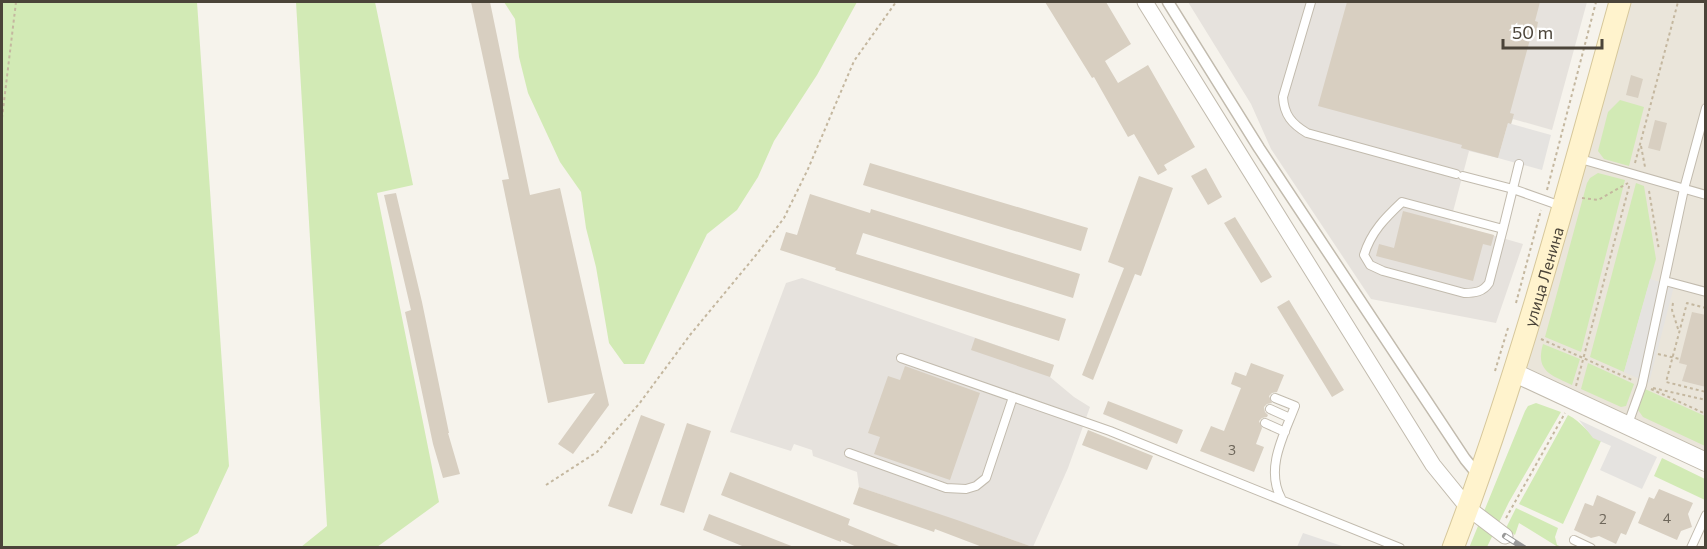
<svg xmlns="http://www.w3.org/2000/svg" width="1707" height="549" viewBox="0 0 1707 549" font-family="Commissioner,sans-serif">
<rect width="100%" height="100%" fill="#f6f3ec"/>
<path fill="#eae5da" d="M1620 2H1705V462L1515 373Z"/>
<path fill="#e6e2dd" d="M1188 2H1587L1552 130 1513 119 1511 124 1507 123 1498 158 1469 151 1450 223 1523 244 1496 323 1371 299 1271 149 1251 104Z
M802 278 1054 365 1050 377 1074 397 1090 407 1068 468 1033 547 859 487 857 472 813 456 812 450 794 444 791 451 730 432 786 283Z"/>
<path fill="#d2eab5" d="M2 2H197L229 466 198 533 174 547H2Z
M296 2H375L413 185 377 193 439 502 377 547H301L327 526Z
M504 2H857L817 75 774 141 758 177 737 210 707 234 644 364H624L609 343 596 267 586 228 581 192 560 162 528 93 519 57 515 19Z
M1620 100 1644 107 1629 166 1604 159 1598 151 1608 112Z
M1598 173 1625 180 1581 352 1545 337 1587 183 1590 178Z
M1636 183 1644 186 1656 259 1624 372 1590 357Z
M1543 344 1580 359 1572 385C1551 375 1535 371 1543 344Z
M1588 363 1634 384 1626 406 1621 407 1581 389Z
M1645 389 1705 416V446L1643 417 1638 410Z
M1536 403 1561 412 1509 502 1487 547 1469 548 1525 411 1528 406Z
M1568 415C1582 422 1588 434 1601 441L1563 524 1519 504Z
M1662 458 1705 479V500L1654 476Z
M1516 508 1558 528 1555 537 1557 545 1562 547H1558L1519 523 1515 535 1506 528Z"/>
<path fill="#e5e3e0" d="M1508 123 1551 135 1542 170 1498 158Z
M1650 279 1674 286 1649 383 1624 372Z
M1579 420 1657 457 1642 489 1600 470 1611 446 1593 438Z
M1303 533 1345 547H1297Z"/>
<path fill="#d8cfc1" d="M471 2H490L530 195 560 188 609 405 573 454 558 444 595 393 548 403 502 180 509 179Z
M1045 2H1106L1131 44 1105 61 1118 83 1148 65 1195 147 1164 165 1167 170 1158 175 1134 134 1128 137 1094 77 1092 78Z
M1347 2H1540L1535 21 1538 22 1536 33 1532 32 1510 113 1514 114 1511 124 1508 123 1498 158 1461 148 1462 145 1318 106Z
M1631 75 1643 79 1638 98 1626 95Z
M1655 120 1667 123 1660 151 1648 148Z
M870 163 1088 228 1081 251 863 185Z
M1206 168 1222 197 1208 205 1191 176Z
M1139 176 1173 188 1141 276 1135 274 1093 380 1082 375 1124 268 1108 262Z
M396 193 422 302 449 433H448L460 474 443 478 433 444 405 312 411 310 384 195Z
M810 194 870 213 871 209 1080 274 1073 298 863 233 856 254 1066 319 1059 341 835 270 836 268 780 250 786 232 797 235Z
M1403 211 1494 235 1491 246 1483 244 1473 281 1376 256 1379 244 1394 248Z
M1235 217 1272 277 1261 283 1224 223Z
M1289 300 1344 390 1332 397 1277 307Z
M1692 312 1706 315V387L1682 381 1687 365 1679 363Z
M975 338 1054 365 1050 377 971 350Z
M1251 363 1284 375 1277 392 1272 393 1269 396 1272 403 1267 404 1264 407 1265 412 1268 415 1267 417 1262 418 1259 421 1262 428 1256 444 1264 447 1254 472 1200 451 1211 426 1224 431 1241 388 1231 384 1235 372 1246 376Z
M905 366 980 393 950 480 874 454 880 437 868 433 888 376 900 380Z
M1108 401 1183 430 1177 444 1103 414Z
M641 415 665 424 632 514 608 506Z
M687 423 711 431 684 513 660 505Z
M1088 430 1153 456 1147 470 1082 445Z
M730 472 850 519 848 525 904 548H859L841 540V542L721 495Z
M859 487 957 520 1030 546 1029 548H985L935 529 934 532 853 504Z
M1659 489 1693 503 1688 514 1692 527 1681 531 1677 540 1638 523 1649 497 1654 499Z
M1597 495 1636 512 1626 535 1621 533 1616 544 1599 536 1591 538 1574 530 1585 503 1593 506Z
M709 514 794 547V548H747L703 530Z"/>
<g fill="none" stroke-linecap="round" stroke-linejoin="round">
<g stroke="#c2bbae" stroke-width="10">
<path id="service" d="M1311 2 1283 97C1284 115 1292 124 1307 133L1456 174
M1577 158 1706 195
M1463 176 1513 189 1561 206
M1503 229 1489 283C1483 292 1475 293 1464 293L1383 271 1370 265 1364 255C1371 232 1385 218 1402 202L1503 229 1519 164
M1665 281 1706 292
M901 358 1110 431 1400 548
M1275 398 1295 406C1284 435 1265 468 1281 498
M1270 409 1290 418
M1265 423 1285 432
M1628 424 1642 385 1684 189 1706 108
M849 453 946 488 966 489 976 486 986 478 1013 397
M1574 540 1591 548
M1691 548 1706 515"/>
</g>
<g stroke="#c2bbae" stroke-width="13">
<path id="pedestrian" d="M1168 2 1259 148 1465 459 1479 476"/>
</g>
<g stroke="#c2bbae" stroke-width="17">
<path id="minor" d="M1145 2 1433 465 1468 508 1505 536"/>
</g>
<g stroke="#c2bbae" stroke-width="20">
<path id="tertiary" d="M1515 373 1706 462"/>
</g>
<g stroke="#d6c79b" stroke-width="23">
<g id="secondary">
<path id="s1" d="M1453 548C1521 369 1569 185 1620 2"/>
</g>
</g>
<path stroke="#c4b79f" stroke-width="2" stroke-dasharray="3 3" stroke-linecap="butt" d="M2 118 16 2
M1641 146 1645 167
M1635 163 1678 2
M1547 190 1596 2
M1649 191 1659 250
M1582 198 1598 200 1628 183
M1516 303 1541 210
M1673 303 1672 310 1679 332
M1706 308 1687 303 1666 382 1706 392
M1541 339 1632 380
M1658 354 1680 359
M1495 371 1508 328
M1576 386 1630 183
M1653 388 1706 400
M1651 389 1706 414
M546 485 597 452 639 404 690 335 756 255 784 218 808 169 854 61 896 2
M1506 518 1565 413"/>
<use href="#service" stroke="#fff" stroke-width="8"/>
<use href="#pedestrian" stroke="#fff" stroke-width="10"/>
<use href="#minor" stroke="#fff" stroke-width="15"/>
<use href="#tertiary" stroke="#fff" stroke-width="18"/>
<use href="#secondary" stroke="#fff3cd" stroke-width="21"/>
<g stroke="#9a9a9a" stroke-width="6">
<path id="rail" d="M1505 536 1524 548"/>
</g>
<use href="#rail" stroke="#fff" stroke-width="4" stroke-dasharray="11" stroke-linecap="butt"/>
</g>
<g text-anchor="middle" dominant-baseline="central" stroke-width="4.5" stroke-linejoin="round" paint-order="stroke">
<g font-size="14" fill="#6e675b">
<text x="1232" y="449">3</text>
<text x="1667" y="517">4</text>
<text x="1603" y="518">2</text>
</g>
<g font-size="16" fill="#4b4439" stroke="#fff">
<text stroke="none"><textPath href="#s1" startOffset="286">улица Ленина</textPath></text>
</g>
</g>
<rect width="1707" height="549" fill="none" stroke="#4b4439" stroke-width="6"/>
<path d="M1503 39v9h99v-9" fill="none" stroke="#4b4439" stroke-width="3"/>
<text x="1512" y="39" font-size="18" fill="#4b4439" stroke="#ffffff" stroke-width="4.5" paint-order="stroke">50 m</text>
</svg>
